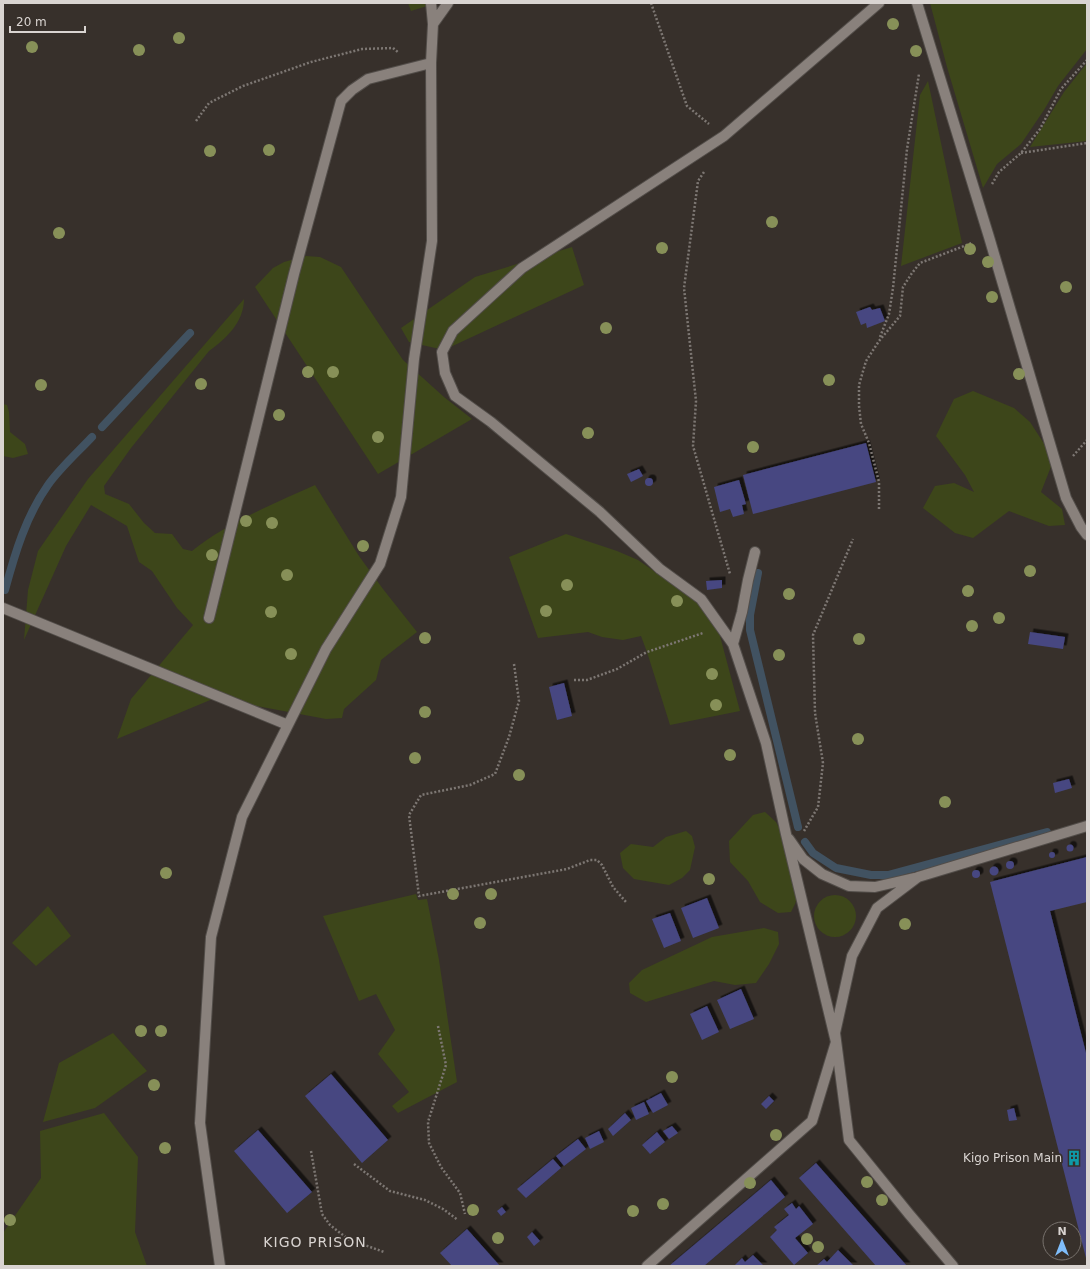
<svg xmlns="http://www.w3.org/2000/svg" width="1090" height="1269" viewBox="0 0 1090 1269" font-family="'DejaVu Sans',sans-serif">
<defs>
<filter id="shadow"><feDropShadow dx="3.5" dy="-3.5" stdDeviation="0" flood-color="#0009"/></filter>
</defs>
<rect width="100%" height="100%" fill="#37302b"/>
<path fill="#3d461a" d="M408 3H437L411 11Z
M930 3H1087V49L1058 86 1044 110 1021 144 997 164 983 188 947 67Z
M1087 63V141L1030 147 1064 92Z
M928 81 962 243 901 266 920 95Z
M572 247 584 285 444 350 409 342 401 328 475 277Z
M306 256 320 257 341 267 403 360 444 397 472 419 378 474 255 287 273 268 284 262Z
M244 299C244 322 226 339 209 351L131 448 104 486 105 494 129 504 144 523 155 533 172 534 183 549 192 551C226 523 275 503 315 485L359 556 383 589 417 632 381 660 376 680 344 709 342 718 326 719 215 698 117 739 131 699 193 625 177 608 152 571 139 562 127 526 91 505 66 546 24 640 28 590 38 551 88 479Z
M973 391 1014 408 1030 422 1054 459 1041 492 1062 509 1065 525 1049 526 1009 511 973 538 955 533 923 508 935 486 954 483 974 492 965 475 936 436 954 399Z
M3 404 7 405 9 412 10 432 25 444 28 454 13 458 3 456Z
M566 534 617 551 638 560 703 605 720 636 740 711 670 725 647 652 641 636 623 640 602 637 588 632 538 638 509 557Z
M765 812 776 822 799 867 802 883 795 904 791 912 778 913 760 902 748 881 730 862 729 841 753 815Z
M686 831 692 836 695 847 690 870 682 878 669 885 634 879 623 868 620 853 631 844 653 847 666 837Z
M416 894 418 900 427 899 439 960 457 1082 398 1113 392 1106 409 1092 378 1054 395 1030 376 994 359 1001 323 916Z
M814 916a21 21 0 1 1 42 0a21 21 0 1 1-42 0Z
M48 906 71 936 36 966 12 943Z
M764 928 778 932 779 944 769 964 756 983 735 985 714 981 646 1002 630 993 629 983 642 970 712 937Z
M113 1033 147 1071 95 1108 43 1122 59 1063Z
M104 1113 138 1157 135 1232 147 1266H3V1233L41 1178 40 1131Z"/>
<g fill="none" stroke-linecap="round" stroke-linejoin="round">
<path stroke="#415261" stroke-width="8" d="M102 427 190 333
M758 573 750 615V630L798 827
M5 590C15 553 26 516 48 485 60 468 78 452 92 437
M805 842 813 853 836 868 871 875H888L1047 832"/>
</g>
<path fill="#464781" filter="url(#shadow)" d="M870 307 872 310 880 308 885 321 867 328 866 323 861 325 856 312Z
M866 443 876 482 753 514 743 475Z
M639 469 643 476 631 482 627 474Z
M645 482a4 4 0 1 1 8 0a4 4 0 1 1-8 0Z
M739 480 746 504 742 505 744 514 733 517 730 509 720 512 714 487Z
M722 580V588L707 590 706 581Z
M1030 632 1065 637 1063 649 1028 644Z
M564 683 572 716 557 720 549 687Z
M1069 779 1072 788 1055 793 1053 783Z
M1066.5 848a3.5 3.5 0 1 1 7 0a3.5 3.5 0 1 1-7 0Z
M1049 855a3 3 0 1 1 6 0a3 3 0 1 1-6 0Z
M1087 857V902L1050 911 1087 1057 1086 1258 990 882Z
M1006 865a4 4 0 1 1 8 0a4 4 0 1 1-8 0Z
M989.5 871a4.5 4.5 0 1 1 9 0a4.5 4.5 0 1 1-9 0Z
M972 874a4 4 0 1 1 8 0a4 4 0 1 1-8 0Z
M707 898 719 928 693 938 681 908Z
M670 913 681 941 664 948 652 919Z
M741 989 754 1019 730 1029 717 1000Z
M707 1006 719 1032 702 1040 690 1014Z
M331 1074 388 1140 362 1163 305 1096Z
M661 1093 668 1105 653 1113 646 1101Z
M769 1096 774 1101 766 1109 761 1104Z
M644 1102 649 1114 636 1120 631 1108Z
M1014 1108 1017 1120 1009 1121 1007 1110Z
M625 1113 631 1120 613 1136 608 1129Z
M672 1126 678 1133 669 1139 663 1131Z
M258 1130 312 1192 287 1213 234 1151Z
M599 1131 604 1142 590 1149 585 1138Z
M657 1132 665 1142 650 1154 642 1145Z
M578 1139 586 1149 564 1166 556 1156Z
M553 1159 561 1168 526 1198 517 1189Z
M816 1163 907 1266H876L799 1178Z
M771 1180 785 1197 704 1266H669Z
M792 1203 796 1209 799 1206 813 1224 795 1238 808 1253 794 1265 770 1237 777 1230 774 1227 789 1215 784 1209Z
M502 1207 506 1212 501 1216 497 1211Z
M467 1229 500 1266H452L440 1253Z
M532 1232 540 1241 534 1246 527 1237Z
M838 1250 854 1266H816L824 1259 827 1262Z
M753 1255 764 1266H734L742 1258 745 1262Z"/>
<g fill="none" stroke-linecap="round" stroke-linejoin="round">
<g stroke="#524d49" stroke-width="12">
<path id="minor" d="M917 3 989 237 1066 498 1081 527 1087 535
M433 24 448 3
M3 608 288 725
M209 618 294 274 341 101 352 90 368 79 431 63
M733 644 701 599 660 569 600 512 491 422 455 396 445 373 442 352 453 331 522 268 724 136 879 3
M789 839 803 859 822 874 849 886 875 887 914 878
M220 1266 200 1123 211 937 242 817 326 649 380 564 401 497 414 359 432 241 431 63 433 24 431 3
M647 1266 812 1121 836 1042 786 834 766 743 733 644 742 612 748 580 755 552
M953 1266 909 1214 849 1140 835 1033 852 956 877 908 918 877 1087 826"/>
</g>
<path stroke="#7d7773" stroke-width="2.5" stroke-dasharray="2 2" stroke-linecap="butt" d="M651 3 687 106 709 124
M196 121 209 103 243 86 311 62 362 49 393 48 399 53
M1021 153 1087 143
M704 172 698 181 684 288 696 401 693 446 730 574
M992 184 999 172 1021 153 1040 129 1061 89 1087 60
M880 337 889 314 893 288 907 149 919 74
M1073 456 1087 440
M879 509V482L869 443 861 424 859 406V385L866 361 879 341 900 316 903 287 912 273 920 263 972 243
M514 664 519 701 509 737 495 774 470 785 421 795 409 815 419 896 567 869 590 860H597L602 865 613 887 626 902
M574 680H587L617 669 647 652 703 633
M804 831 818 807 823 763 815 713 813 635 853 539
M438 1026 446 1065 428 1122 429 1143 441 1167 460 1193 465 1214
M311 1151 322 1214 330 1225 348 1239 384 1252
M354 1164 390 1191 425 1200 443 1209 458 1220"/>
<use href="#minor" stroke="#89817c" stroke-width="10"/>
</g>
<g fill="#879058">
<circle cx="893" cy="24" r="6"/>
<circle cx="179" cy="38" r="6"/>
<circle cx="32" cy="47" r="6"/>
<circle cx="139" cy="50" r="6"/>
<circle cx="916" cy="51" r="6"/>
<circle cx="269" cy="150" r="6"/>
<circle cx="210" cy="151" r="6"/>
<circle cx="772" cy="222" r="6"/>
<circle cx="59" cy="233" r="6"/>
<circle cx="662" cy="248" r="6"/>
<circle cx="970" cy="249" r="6"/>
<circle cx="988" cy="262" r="6"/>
<circle cx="1066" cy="287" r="6"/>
<circle cx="992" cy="297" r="6"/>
<circle cx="606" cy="328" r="6"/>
<circle cx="308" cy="372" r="6"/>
<circle cx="333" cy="372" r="6"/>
<circle cx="1019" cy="374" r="6"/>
<circle cx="829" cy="380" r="6"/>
<circle cx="201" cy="384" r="6"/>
<circle cx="41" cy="385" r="6"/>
<circle cx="279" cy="415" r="6"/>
<circle cx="588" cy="433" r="6"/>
<circle cx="378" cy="437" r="6"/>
<circle cx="753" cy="447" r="6"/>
<circle cx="246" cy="521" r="6"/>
<circle cx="272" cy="523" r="6"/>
<circle cx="363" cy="546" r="6"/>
<circle cx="212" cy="555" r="6"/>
<circle cx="1030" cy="571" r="6"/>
<circle cx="287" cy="575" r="6"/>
<circle cx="567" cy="585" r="6"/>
<circle cx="968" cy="591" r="6"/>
<circle cx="789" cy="594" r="6"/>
<circle cx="677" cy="601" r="6"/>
<circle cx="546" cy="611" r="6"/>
<circle cx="271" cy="612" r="6"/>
<circle cx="999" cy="618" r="6"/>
<circle cx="972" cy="626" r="6"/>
<circle cx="425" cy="638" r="6"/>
<circle cx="859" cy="639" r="6"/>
<circle cx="291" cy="654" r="6"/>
<circle cx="779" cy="655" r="6"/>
<circle cx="712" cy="674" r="6"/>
<circle cx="716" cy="705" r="6"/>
<circle cx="425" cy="712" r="6"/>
<circle cx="858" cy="739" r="6"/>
<circle cx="730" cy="755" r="6"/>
<circle cx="415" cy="758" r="6"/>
<circle cx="519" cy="775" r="6"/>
<circle cx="945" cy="802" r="6"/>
<circle cx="166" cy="873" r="6"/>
<circle cx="709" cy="879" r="6"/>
<circle cx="453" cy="894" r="6"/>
<circle cx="491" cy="894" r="6"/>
<circle cx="480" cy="923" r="6"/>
<circle cx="905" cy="924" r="6"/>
<circle cx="141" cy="1031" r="6"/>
<circle cx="161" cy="1031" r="6"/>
<circle cx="672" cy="1077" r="6"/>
<circle cx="154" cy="1085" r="6"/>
<circle cx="776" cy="1135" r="6"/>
<circle cx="165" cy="1148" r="6"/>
<circle cx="867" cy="1182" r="6"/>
<circle cx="750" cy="1183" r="6"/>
<circle cx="882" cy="1200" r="6"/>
<circle cx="663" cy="1204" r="6"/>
<circle cx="473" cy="1210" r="6"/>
<circle cx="633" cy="1211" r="6"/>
<circle cx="10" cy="1220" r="6"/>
<circle cx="498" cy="1238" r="6"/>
<circle cx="807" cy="1239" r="6"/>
<circle cx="818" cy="1247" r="6"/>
</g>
<defs>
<g id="building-bare" transform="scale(1.2)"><path d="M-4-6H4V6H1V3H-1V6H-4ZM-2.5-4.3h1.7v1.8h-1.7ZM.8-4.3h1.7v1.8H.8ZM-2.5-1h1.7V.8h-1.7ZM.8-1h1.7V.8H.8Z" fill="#0f9aa8" stroke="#37302b" stroke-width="2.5" paint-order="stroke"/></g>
</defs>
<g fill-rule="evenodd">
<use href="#building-bare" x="1074" y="1158"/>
</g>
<g text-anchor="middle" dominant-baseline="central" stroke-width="3.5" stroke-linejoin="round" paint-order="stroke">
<g font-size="12" fill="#d9d4d1" stroke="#37302b" text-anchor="end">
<text x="1062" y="1158">Kigo Prison Main</text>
</g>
<g font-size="14" letter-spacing="1" fill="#d9d4d1" stroke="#37302b">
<text x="315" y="1242">KIGO PRISON</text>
</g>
</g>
<rect width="1090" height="1269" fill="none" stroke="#d9d4d1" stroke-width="8"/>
<g transform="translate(1062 1241)"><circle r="19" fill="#37302b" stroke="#78726d"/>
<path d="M0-3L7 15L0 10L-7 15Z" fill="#7fbdfa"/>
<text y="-6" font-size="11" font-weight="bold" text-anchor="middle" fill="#d9d4d1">N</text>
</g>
<path d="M10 26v6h75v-6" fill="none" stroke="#d9d4d1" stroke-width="2"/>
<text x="16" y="26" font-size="12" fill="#d9d4d1" stroke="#37302b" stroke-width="3" paint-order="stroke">20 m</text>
</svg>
